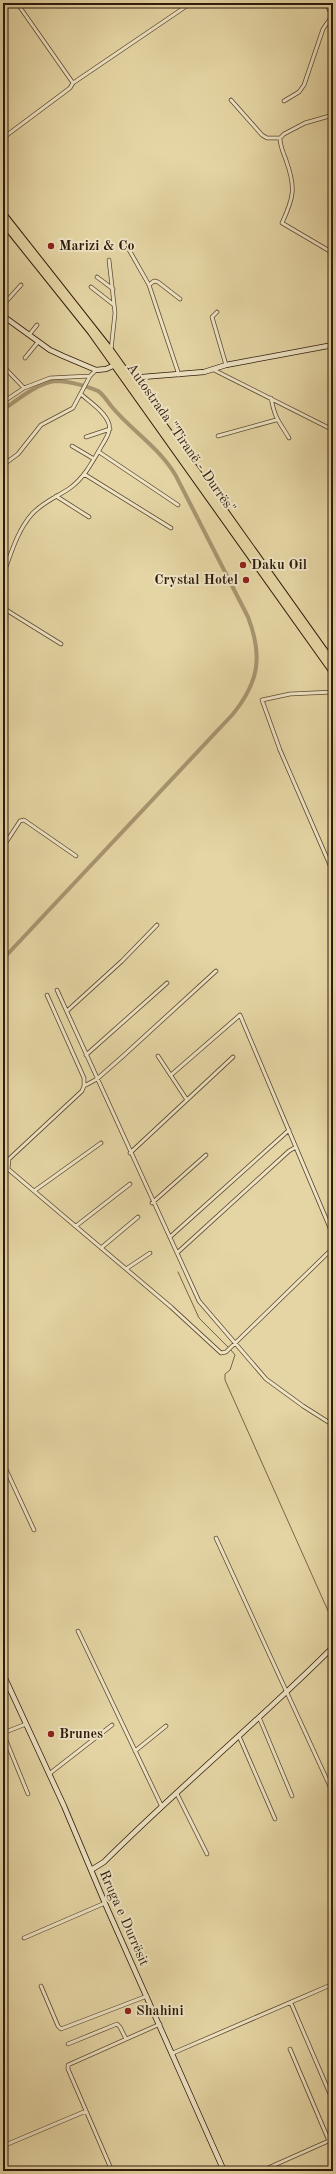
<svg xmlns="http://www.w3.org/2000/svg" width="336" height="2174" viewBox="0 0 336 2174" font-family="'Old Standard TT',serif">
<rect width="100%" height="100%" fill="#e5d5a4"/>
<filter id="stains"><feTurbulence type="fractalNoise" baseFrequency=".005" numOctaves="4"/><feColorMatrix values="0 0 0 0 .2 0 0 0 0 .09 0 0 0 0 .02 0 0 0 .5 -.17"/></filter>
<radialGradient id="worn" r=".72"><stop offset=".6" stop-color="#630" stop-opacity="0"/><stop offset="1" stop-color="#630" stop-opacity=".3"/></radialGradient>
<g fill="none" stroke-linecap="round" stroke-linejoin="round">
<path stroke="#776448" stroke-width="1" d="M178 1272 199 1318 229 1348
M231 1350 235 1355 230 1370 225 1374V1380L333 1622"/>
<path stroke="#a79570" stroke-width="4" d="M3 410C17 400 39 382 56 381 68 381 87 386 98 391 104 395 107 401 112 407 132 431 160 448 176 476L248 617C263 656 259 682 233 714L3 959"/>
<g stroke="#5c4931" stroke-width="4.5">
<path id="street" d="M17 3 73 83
M326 3 333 18
M231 100 262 135 267 138H280
M284 101 299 92 304 85 323 29 332 16
M333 115 305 123 284 134 280 138C280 146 283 152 286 160 296 188 294 197 282 223L333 253
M3 138 70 88 73 83 191 3
M128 248 149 285 179 375
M109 260 115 313 111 350
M97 277 113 289
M149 285 154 281 158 282 180 299
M91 287 114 305
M3 305 21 285
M217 312 212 317 226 365
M29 335 37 325
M25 358 38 342
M3 366 24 388
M212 369 333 430
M271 398C275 419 279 421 289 438
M3 402 24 388 50 378 90 376
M218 436 276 420
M86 437 110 429
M72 446 94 459
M99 452 178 505
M3 465 18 454 41 425 73 408 90 376 96 370
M84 474 171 528
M56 496 89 517
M3 575C11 554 17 531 32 514 43 502 57 497 70 488 84 478 93 461 101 447 105 440 111 432 109 424 105 412 91 403 82 395
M3 608 61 644
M333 692 290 694 262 700 280 750 333 872
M3 847 20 821 24 820 76 856
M57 990 199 1301 266 1379 303 1406 333 1425
M47 995 84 1078V1086L82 1091 9 1159 8 1169 171 1307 221 1353 226 1352 333 1248
M67 1011 122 961 157 925
M86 1055 167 983
M158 1056 187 1100
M171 1075 240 1015 333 1235
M84 1086 97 1079 122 1057 216 971
M130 1153 233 1057
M34 1191 101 1143
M152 1203 206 1155
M76 1226 130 1184
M170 1237 289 1130
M101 1248 138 1217
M177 1253 289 1151 296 1147
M126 1269 150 1253
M3 1463 34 1530
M216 1538 333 1793
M78 1631 162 1807
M259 1717 292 1796
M26 1724 3 1733 28 1794
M239 1736 275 1819
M135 1751 166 1726
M49 1774 112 1725
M177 1794 207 1854
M24 1938 105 1903
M41 1986 58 2026 61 2029 147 1996
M291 2003 333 2101
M68 2044 117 2024 120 2027 126 2039
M290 2049 329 2141
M173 2053 333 1984
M3 2146 86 2111
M112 2171 68 2069V2065L160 2024
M261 2171 333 2139"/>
</g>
<g stroke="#2e1a0b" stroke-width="6">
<path id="secondary" d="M3 316 50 350 63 356 96 370 106 369 115 365
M132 380 142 377 204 372 226 365 333 345
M3 1674 64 1806 107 1908 224 2171
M91 1870 104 1862C178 1788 259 1721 333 1647"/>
</g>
<g stroke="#2e1a0b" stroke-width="8">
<path id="highway" d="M3 214 111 351 333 663
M3 222 91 332 333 672"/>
</g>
<use href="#street" stroke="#eee4c4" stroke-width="3"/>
<use href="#secondary" stroke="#eee4c4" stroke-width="4.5"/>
<use href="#highway" stroke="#e5d5a4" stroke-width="6"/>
</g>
<g fill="#8f2418" stroke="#eee4c4" stroke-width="1.5">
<circle cx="51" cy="246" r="4"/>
<circle cx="243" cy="565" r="4"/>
<circle cx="246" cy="580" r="4"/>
<circle cx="51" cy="1734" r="4"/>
<circle cx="128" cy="2011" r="4"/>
</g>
<g text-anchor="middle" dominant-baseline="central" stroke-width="4" stroke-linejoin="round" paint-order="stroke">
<g font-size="14" font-weight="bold" fill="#2e1a0b" stroke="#eee4c4" text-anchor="start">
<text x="59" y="246">Marizi &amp; Co</text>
<text x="251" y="565">Daku Oil</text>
<text x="238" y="580" text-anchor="end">Crystal Hotel</text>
<text x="59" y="1734">Brunes</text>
<text x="136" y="2011">Shahini</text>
</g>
<g font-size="14" fill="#2e1a0b" stroke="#eee4c4">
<text transform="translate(181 438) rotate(55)">Autostrada "Tiranë - Durrës"</text>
<text transform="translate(124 1918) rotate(66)">Rruga e Durrësit</text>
</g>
</g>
<rect width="336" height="2174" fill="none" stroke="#e5d5a4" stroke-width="16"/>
<rect x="4" y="4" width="328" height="2166" fill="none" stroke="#2e1a0b" stroke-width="2"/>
<rect x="8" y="8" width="320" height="2158" fill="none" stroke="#2e1a0b"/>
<rect width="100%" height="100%" filter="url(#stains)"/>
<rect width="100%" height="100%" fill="url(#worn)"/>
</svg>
